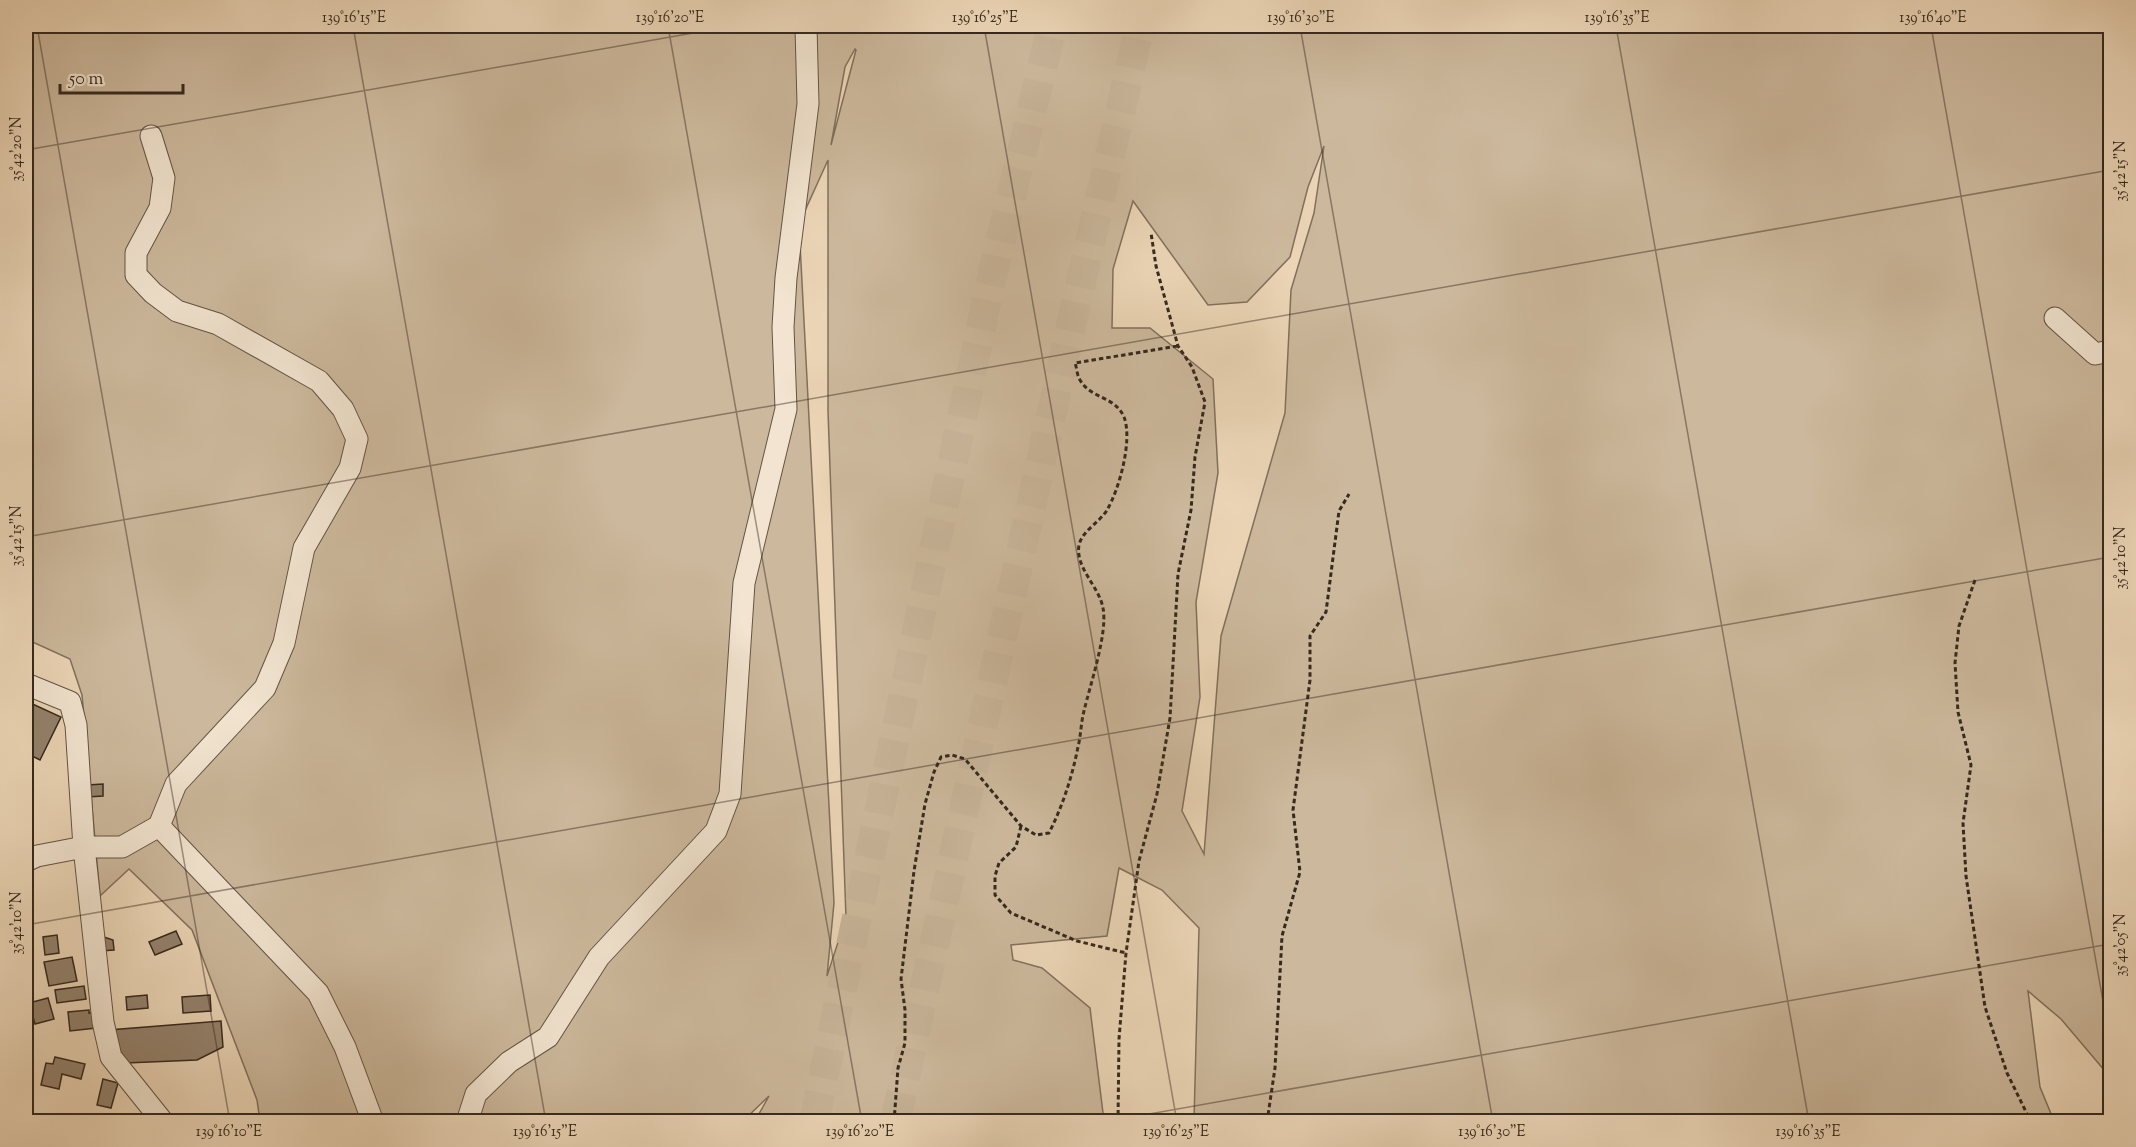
<svg xmlns="http://www.w3.org/2000/svg" width="2136" height="1147" viewBox="0 0 2136 1147" font-family="'Sorts Mill Goudy',serif">
<rect width="100%" height="100%" fill="#ebd5b6"/>
<filter id="stains"><feTurbulence type="fractalNoise" baseFrequency=".00333" numOctaves="4"/><feColorMatrix values="0 0 0 0 .2 0 0 0 0 .09 0 0 0 0 .02 0 0 0 .5 -.17"/></filter>
<radialGradient id="worn" r=".72"><stop offset=".6" stop-color="#630" stop-opacity="0"/><stop offset="1" stop-color="#630" stop-opacity=".3"/></radialGradient>
<path fill="#ccb89c" stroke="#81705d" stroke-width="1.5" fill-rule="evenodd" d="M26 26H2110V1077L2061 1019 2028 991 2040 1087 2054 1121H1194L1199 928 1162 890 1119 868 1107 936 1011 945 1013 960 1042 968 1090 1008 1104 1121H755L769 1096 743 1121H260L257 1100 192 930 129 869 100 896 82 695 70 659 26 639ZM855 49 856 50 831 145 845 67ZM1324 146 1314 213 1291 290 1285 413 1221 636 1204 854 1182 811 1200 697 1196 602 1218 473 1213 379 1150 328H1112L1113 269 1133 201 1208 305 1247 302 1290 257 1308 187ZM828 160V411L846 918 827 976 834 903 799 224Z"/>
<path fill="#94826d" stroke="#36291e" stroke-width="1.5" d="M26 701 61 717 40 760 26 753Z
M103 784V796L87 797V785Z
M176 931 182 944 155 955 149 942Z
M57 935 59 953 45 955 43 937Z
M98 935 113 940 114 950 100 951Z
M72 957 77 981 49 986 44 962Z
M84 986 86 999 57 1003 55 990Z
M147 995 148 1008 127 1010 126 997Z
M210 995 211 1011 183 1013 182 997Z
M48 998 54 1019 35 1024 29 1003Z
M89 1010V1013L94 1012 96 1028 70 1031 68 1012Z
M221 1021 223 1047 197 1060 126 1063 109 1030Z
M55 1057 85 1064 81 1079 62 1074 59 1089 41 1085 46 1063 53 1064Z
M103 1079 118 1083 111 1108 97 1105Z
M131 1116 148 1120V1122H129Z"/>
<g fill="none" stroke-linecap="round" stroke-linejoin="round">
<path stroke="#c7b398" stroke-width="30" stroke-dasharray="30 15" stroke-linecap="butt" d="M814 1122 988 294 1052 26
M895 1122 1074 312 1140 26"/>
<g stroke="#635444" stroke-width="23">
<path id="minor" d="M151 136 164 178 160 208 136 253V275L153 293 177 311 218 324 319 381 343 409 357 439 350 468 304 548 284 643 265 688 176 784 159 826
M2055 318 2095 354 2110 351
M26 684 70 702 76 725 84 847 103 1022 111 1057 163 1122
M26 861 37 856 84 847H122L159 826 318 993 345 1047 373 1122
M467 1122 476 1094 509 1062 548 1037 599 957 716 831 730 794 744 583 786 409 783 327 786 278 808 104 806 26"/>
</g>
<path stroke="#36291e" stroke-width="3" stroke-dasharray="4.5 3" stroke-linecap="butt" d="M1975 580 1959 626 1955 663 1958 712 1971 765 1963 823 1966 876 1985 1007 2007 1073 2031 1122
M1021 826 1016 847 999 863 995 876V895L1011 913 1077 941 1126 953
M894 1122 898 1068 905 1043V1010L901 979 914 871 925 804 934 772 941 757 952 755 965 759 1021 826 1036 835 1049 833C1063 805 1072 777 1078 747 1081 735 1081 722 1084 711 1090 685 1108 633 1103 608 1099 586 1075 568 1079 545 1082 531 1100 522 1107 510 1119 490 1133 440 1124 417 1115 396 1091 399 1080 380 1077 376 1077 368 1075 363L1178 346
M1118 1122 1119 1039 1126 953 1139 861 1157 794 1170 718 1178 574 1191 510 1195 457 1205 402 1192 367 1178 346 1156 266 1151 233
M1267 1122 1275 1068 1282 936 1300 872 1293 810 1310 680V636L1326 612 1339 511 1349 494"/>
<use href="#minor" stroke="#f2e4d0" stroke-width="21"/>
</g>
<path fill="none" stroke="#36291e" stroke-width="1.5" stroke-opacity="0.45" d="M37 26 230 1122M353 26 546 1122M668 26 862 1122M984 26 1177 1122M1300 26 1493 1122M1616 26 1809 1122M1931 26 2110 1041M26 150 733 26M26 537 2110 170M26 925 2110 557M1104 1122 2110 944"/>
<rect width="2136" height="1147" fill="none" stroke="#ebd5b6" stroke-width="66"/>
<path d="M60 84v9h123v-9" fill="none" stroke="#36291e" stroke-width="3"/>
<text x="69" y="84" font-size="18" fill="#36291e" stroke="#f2e4d0" stroke-width="4.5" paint-order="stroke">50 m</text>
<rect x="33" y="33" width="2070" height="1081" fill="none" stroke="#36291e" stroke-width="2"/>
<g font-size="15" text-anchor="middle" fill="#36291e">
<text x="354" y="22">139°16'15"E</text>
<text x="670" y="22">139°16'20"E</text>
<text x="985" y="22">139°16'25"E</text>
<text x="1301" y="22">139°16'30"E</text>
<text x="1617" y="22">139°16'35"E</text>
<text x="1933" y="22">139°16'40"E</text>
<text transform="translate(16 149) rotate(-90)" y="5">35°42'20"N</text>
<text transform="translate(2120 171) rotate(-90)" y="5">35°42'15"N</text>
<text transform="translate(16 536) rotate(-90)" y="5">35°42'15"N</text>
<text transform="translate(2120 558) rotate(-90)" y="5">35°42'10"N</text>
<text transform="translate(16 923) rotate(-90)" y="5">35°42'10"N</text>
<text transform="translate(2120 945) rotate(-90)" y="5">35°42'05"N</text>
<text x="229" y="1136">139°16'10"E</text>
<text x="545" y="1136">139°16'15"E</text>
<text x="860" y="1136">139°16'20"E</text>
<text x="1176" y="1136">139°16'25"E</text>
<text x="1492" y="1136">139°16'30"E</text>
<text x="1808" y="1136">139°16'35"E</text>
</g>
<rect width="100%" height="100%" filter="url(#stains)"/>
<rect width="100%" height="100%" fill="url(#worn)"/>
</svg>
